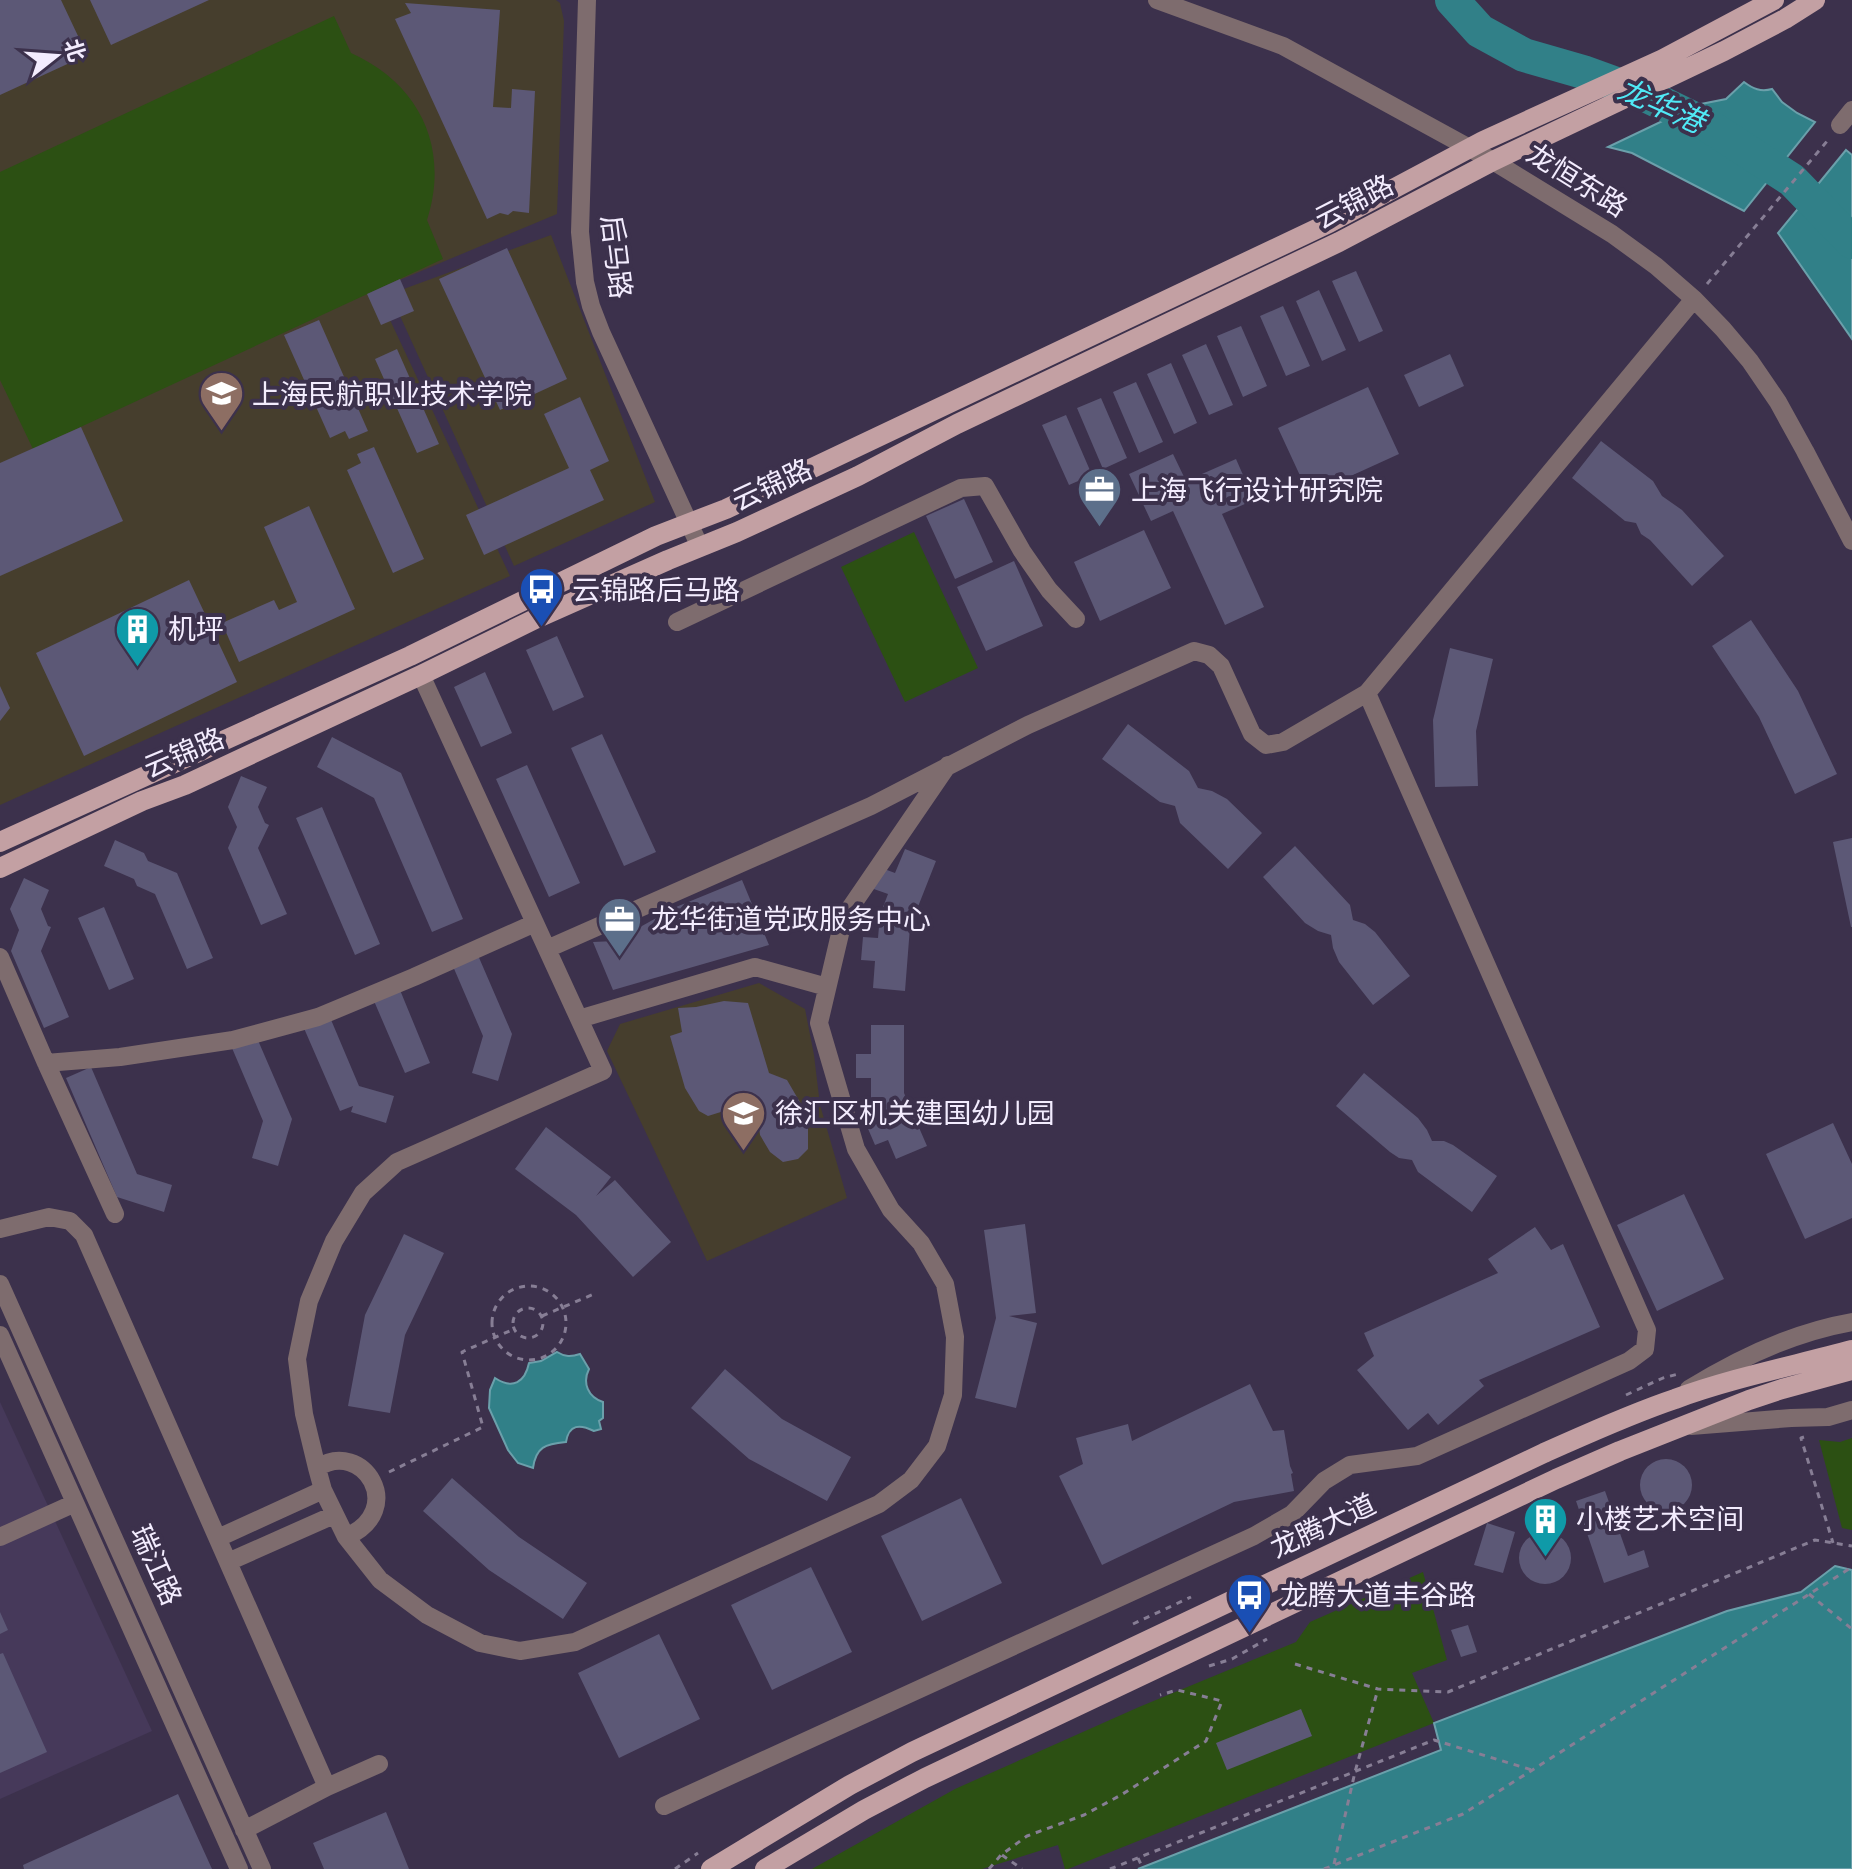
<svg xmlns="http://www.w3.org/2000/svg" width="1852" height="1869" font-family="'Zilla Slab','Noto Sans SC',serif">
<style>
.built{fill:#46395a}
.education{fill:#463e2d}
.green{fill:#2c5013}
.water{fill:#318088;stroke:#6ba0ab;stroke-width:2}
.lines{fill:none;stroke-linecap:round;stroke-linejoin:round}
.river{stroke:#318088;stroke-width:34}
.building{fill:#5c5876}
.path{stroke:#877e95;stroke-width:3;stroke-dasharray:6 6;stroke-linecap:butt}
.minor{stroke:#7e6c6e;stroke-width:18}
.major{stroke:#c3a0a3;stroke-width:20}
.labels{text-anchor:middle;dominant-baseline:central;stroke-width:8;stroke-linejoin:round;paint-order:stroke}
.street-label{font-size:28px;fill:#f3ecfe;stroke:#3c314c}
.poi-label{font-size:28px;fill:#f3ecfe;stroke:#3c314c;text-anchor:start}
.water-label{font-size:30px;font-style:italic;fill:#50e9f6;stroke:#3c314c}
</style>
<rect width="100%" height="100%" fill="#3c314c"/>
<path class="built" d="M0,1402L152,1731L0,1799Z"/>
<path class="education" d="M0,0H556L560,3L564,21L557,214L376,290L510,576L0,805Z
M551,235L655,502L514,566L390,294Z
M759,983L805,1009L814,1055L820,1105L847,1198L707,1261L607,1051L620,1024Z"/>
<path class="green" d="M334,16L351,53C420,84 450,148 427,220L443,259L33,449L0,380V172Z
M914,532L978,668L905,702L841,567Z
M1852,1438V1530L1842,1528L1819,1440L1840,1442Z
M1423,1572L1447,1660L1412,1673L1434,1723L1068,1869H1065L1058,1845L982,1869H812L955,1789L1139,1707L1296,1642L1310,1622Z"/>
<path class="water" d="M1744,82C1753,89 1761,92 1772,89L1782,102L1797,113L1815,122L1744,211L1632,153L1608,147L1696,105L1726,99Z
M1846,150L1852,155V339L1778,233Z
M557,1352C565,1357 571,1357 580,1354L589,1369C582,1383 588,1397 603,1402V1418L599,1421L601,1429L594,1431C580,1424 569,1424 566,1442C545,1444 536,1447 533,1468L518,1463L508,1450L489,1408L490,1390L495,1378C513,1390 525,1382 529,1363L541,1361Z
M1835,1566L1852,1570V1869H1138L1441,1750L1434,1723L1727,1611L1801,1592Z"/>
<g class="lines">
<path class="river" d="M1452,0L1480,31L1524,55L1583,72L1641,93L1707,125L1792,180L1852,242"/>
</g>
<path class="building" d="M0,0H61L87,55L0,95Z
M90,0H209L111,45Z
M405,3L500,10L493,107L511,108L512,89L535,91L529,213L513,211L508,215L500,213L487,219L395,19L411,13Z
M507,248L567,379L500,410L439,279Z
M1356,271L1383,331L1359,342L1332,281Z
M400,279L414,311L381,325L367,294Z
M1319,290L1346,350L1322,361L1296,301Z
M1283,306L1310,366L1286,376L1260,316Z
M319,320L368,431L349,439L345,431L330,438L284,335Z
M1241,326L1267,386L1243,397L1217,336Z
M1206,344L1233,405L1209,415L1182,355Z
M397,349L439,444L417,453L375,359Z
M1450,354L1464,386L1419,407L1404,375Z
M1171,363L1197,423L1174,434L1147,374Z
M1136,382L1163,442L1139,453L1113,392Z
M1368,387L1399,454L1309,495L1278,428Z
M580,397L609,461L590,470L604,500L484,555L466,515L569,468L544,414Z
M1101,398L1127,458L1103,469L1077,408Z
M1066,415L1092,475L1069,485L1042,425Z
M81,427L123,521L0,576V463Z
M1601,441L1653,481L1662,496L1682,510L1724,556L1692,586L1650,540L1641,534L1636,523L1625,521L1572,478Z
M374,447L424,559L393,573L347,470L361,463L357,454Z
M1173,454L1186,481L1236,459L1254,500L1222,514L1264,607L1225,625L1173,511L1151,521L1129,474Z
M964,499L993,562L955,579L926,516Z
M309,506L355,609L239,662L222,623L274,600L279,610L297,602L264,527Z
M1144,530L1171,588L1100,621L1074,562Z
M1014,561L1043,626L986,651L957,587Z
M189,580L237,682L84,756L36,653Z
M1751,620L1798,691L1837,774L1795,794L1759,717L1712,646Z
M557,636L584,697L553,711L526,650Z
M1450,648L1493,659L1476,731L1478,786L1435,787L1433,720Z
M485,672L512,733L481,747L454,687Z
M0,686L10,708L0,721Z
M1128,724L1189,771L1198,788L1212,791L1227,799L1262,833L1228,869L1180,823L1175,806L1160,802L1102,759Z
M602,734L656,852L624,866L571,748Z
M332,737L401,773L463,919L432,932L374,798L317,767Z
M527,765L580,883L549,897L496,779Z
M241,776L267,787L258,807L265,823L269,825L258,848L287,914L261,925L228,848L237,827L228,807Z
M322,807L380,944L355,955L296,818Z
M1852,838V927H1851L1833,842Z
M115,840L144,853L148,861L177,873L213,958L187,969L155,894L137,886L134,879L104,866Z
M1295,846L1350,905L1353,920L1365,924L1375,932L1410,976L1373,1005L1339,962L1333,948L1331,935L1318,931L1305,923L1263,877Z
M905,849L936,861L910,927L905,991L873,988L875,961L861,960L863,937L878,938L880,915L888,894L871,888L879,867L895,873Z
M24,878L49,890L41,909L48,926L51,927L41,951L69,1017L44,1028L11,951L19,930L10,909Z
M742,880L769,945L613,990L593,942L615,941L676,907Z
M104,907L134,979L109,990L78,918Z
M477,953L512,1034L498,1081L472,1073L483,1036L452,964Z
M400,990L430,1063L405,1073L374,1001Z
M724,1001L748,1003L769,1073L787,1080L801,1104L808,1128V1149L798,1159L783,1162L770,1152L760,1135L756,1101L708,1116L699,1111L685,1088L670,1036L682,1032L678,1008L696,1007Z
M329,1015L359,1086L394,1096L386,1123L351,1112L353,1106L340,1111L303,1026Z
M871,1025H904V1093L927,1146L896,1159L888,1140L875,1145L866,1124L879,1119L871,1100V1078H856V1054H871Z
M257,1038L292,1119L278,1166L252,1158L263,1121L232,1048Z
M91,1067L137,1174L172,1185L164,1212L117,1197L66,1078Z
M1364,1073L1418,1118L1427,1130L1432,1141H1444L1453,1145L1497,1176L1472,1212L1418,1172L1412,1160L1399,1158L1390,1152L1336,1106Z
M1833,1123L1852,1164V1218L1805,1239L1766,1154Z
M546,1127L611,1177L596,1196L615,1180L671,1242L633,1277L576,1215L515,1169Z
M1684,1194L1724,1279L1657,1311L1617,1225Z
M1025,1224L1036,1313L1009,1316L1037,1323L1016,1408L975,1398L996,1318L984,1230Z
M1535,1227L1551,1250L1563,1244L1600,1327L1479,1380L1484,1386L1438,1425L1428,1413L1408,1430L1357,1370L1374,1356L1364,1333L1498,1273L1488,1259Z
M404,1234L444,1253L405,1335L390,1413L348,1406L365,1315Z
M725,1369L782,1419L851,1457L827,1501L749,1459L691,1408Z
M1250,1384L1273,1431L1284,1430L1290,1466L1293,1473L1291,1474L1294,1491L1234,1502L1102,1565L1059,1476L1083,1464L1076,1438L1128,1424L1132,1441Z
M1640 1485a26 26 0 1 1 52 0a26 26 0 1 1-52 0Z
M452,1478L519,1537L587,1583L563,1619L489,1570L423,1511Z
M1605,1491L1628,1556L1644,1550L1649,1567L1604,1583L1576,1501Z
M961,1498L1002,1583L922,1621L881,1536Z
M1487,1523L1515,1532L1503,1573L1474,1565Z
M1519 1558a26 26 0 1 1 52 0a26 26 0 1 1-52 0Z
M811,1567L852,1652L772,1690L731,1605Z
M0,1612L8,1630L0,1634Z
M1468,1625L1477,1652L1461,1657L1451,1630Z
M659,1634L700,1719L619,1758L578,1673Z
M3,1653L47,1752L0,1773V1654Z
M1301,1709L1312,1736L1227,1770L1216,1743Z
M178,1794L212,1869H24L23,1865Z
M386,1812L409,1869H324L313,1843Z"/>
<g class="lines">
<path class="path" d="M1707,284L1828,140
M492 1323a37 37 0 1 1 74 0a37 37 0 1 1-74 0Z
M513 1323a15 15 0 1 1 30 0a15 15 0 1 1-30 0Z
M542,1316L594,1294
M1626,1395L1663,1378L1678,1374
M1804,1437L1801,1438L1833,1543
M389,1472L483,1427L462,1352L514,1329
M1809,1594L1852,1629
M1133,1624L1191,1597
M1295,1664L1378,1689L1448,1692L1815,1540L1852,1546
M1209,1666L1232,1659L1267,1639
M1002,1855L1022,1869
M1138,1858L1143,1869
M1334,1864L1355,1772L1378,1689
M675,1869L698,1853
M989,1869L1001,1855L1027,1836L1084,1815L1121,1795L1206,1741L1222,1701L1177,1690L1160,1695
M1110,1869L1434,1740L1532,1770
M1324,1869L1463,1814L1852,1567"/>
<path class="minor" d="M587,0L580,232L585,282L591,306L601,332L700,547
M1157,0L1283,46L1493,161L1612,234L1656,266L1694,299L1723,329L1750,361L1778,402L1805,451L1852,541
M1840,125L1852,110
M677,622L961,488L985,486L1022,551L1049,590L1076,619
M421,675L603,1071L397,1162L363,1193L334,1241L309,1301L297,1359L304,1414L317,1468L323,1490L346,1537L380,1580L427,1615L480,1643L520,1651L575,1642L879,1504L911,1480L937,1446L953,1395L955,1337L945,1284L921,1243L891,1210L856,1149L819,1023L844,917L948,765
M547,949L871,806L1028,725L1194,651L1209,655L1221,666L1252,734L1266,745L1283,742L1367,693L1694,299
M0,957L46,1063L115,1214
M579,1019L755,967L827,987
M46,1063L120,1057L233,1040L318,1017L414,977L535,923
M0,1229L49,1217L70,1221L84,1235L327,1787
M0,1284L262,1869
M0,1335L239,1869
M1689,1389C1739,1358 1794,1332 1852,1322
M1691,1426L1791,1418L1828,1417L1852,1410
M317,1468C363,1438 408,1510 346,1537
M0,1537L75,1503
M218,1538L323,1490
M228,1562L334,1515
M664,1806L1254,1536L1292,1514L1324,1481L1350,1465L1417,1456L1629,1361L1645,1349L1647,1330L1367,693
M244,1830L327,1787L379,1764"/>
<path class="major" d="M0,842L410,656L656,536L726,509L1329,223L1483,141L1663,59L1774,0
M0,868L142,801L185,785L421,675L535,619L668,560L737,532L858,476L957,424L1339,242L1493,161L1724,51L1785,19L1815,0
M711,1869L850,1785L912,1752L1544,1453C1587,1434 1630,1414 1675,1399C1732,1378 1793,1366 1852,1350
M765,1869L864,1810L925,1778L1556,1479L1620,1451L1749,1400L1782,1389L1852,1370"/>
</g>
<defs>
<symbol id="university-pin" viewBox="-11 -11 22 30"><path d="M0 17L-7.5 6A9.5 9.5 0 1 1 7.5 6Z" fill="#8d6e63" stroke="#3c314c"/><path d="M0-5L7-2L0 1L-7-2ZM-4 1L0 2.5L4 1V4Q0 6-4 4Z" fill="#fff"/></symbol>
<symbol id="office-pin" viewBox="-11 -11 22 30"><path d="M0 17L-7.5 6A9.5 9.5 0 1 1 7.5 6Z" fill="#5c6f8a" stroke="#3c314c"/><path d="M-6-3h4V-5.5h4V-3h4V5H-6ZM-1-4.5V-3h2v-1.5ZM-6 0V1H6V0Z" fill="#fff"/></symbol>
<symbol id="bus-pin" viewBox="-11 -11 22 30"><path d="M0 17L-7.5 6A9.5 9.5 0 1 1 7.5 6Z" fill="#1a4fb4" stroke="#3c314c"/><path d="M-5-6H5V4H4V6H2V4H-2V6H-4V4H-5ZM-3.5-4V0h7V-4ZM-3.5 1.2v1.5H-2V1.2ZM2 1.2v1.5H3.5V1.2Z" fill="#fff"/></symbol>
<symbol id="building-pin" viewBox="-11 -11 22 30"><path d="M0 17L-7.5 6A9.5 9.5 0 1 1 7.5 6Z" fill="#0f9aa8" stroke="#3c314c"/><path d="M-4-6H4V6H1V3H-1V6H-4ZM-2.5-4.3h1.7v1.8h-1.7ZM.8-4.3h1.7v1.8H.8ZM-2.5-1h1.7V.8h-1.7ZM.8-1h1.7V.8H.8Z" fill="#fff"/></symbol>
<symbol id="school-pin" viewBox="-11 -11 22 30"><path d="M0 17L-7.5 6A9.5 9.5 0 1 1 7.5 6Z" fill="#8d6e63" stroke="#3c314c"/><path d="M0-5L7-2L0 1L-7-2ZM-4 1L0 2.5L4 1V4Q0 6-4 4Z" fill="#fff"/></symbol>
</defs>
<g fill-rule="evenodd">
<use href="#university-pin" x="196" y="368" width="51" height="69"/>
<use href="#office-pin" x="1074" y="464" width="51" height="69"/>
<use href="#bus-pin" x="516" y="564" width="51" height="69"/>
<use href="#building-pin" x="112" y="604" width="51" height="69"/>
<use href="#office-pin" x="594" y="894" width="51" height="69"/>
<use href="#school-pin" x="718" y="1088" width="51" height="69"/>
<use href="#building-pin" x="1520" y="1494" width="51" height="69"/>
<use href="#bus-pin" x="1224" y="1570" width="51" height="69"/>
</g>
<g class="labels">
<g class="street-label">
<text transform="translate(1577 180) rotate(32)">龙恒东路</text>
<text transform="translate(1354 202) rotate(-27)">云锦路</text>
<text transform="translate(616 257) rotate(83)">后马路</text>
<text transform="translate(772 485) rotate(-25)">云锦路</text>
<text transform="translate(184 753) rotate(-23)">云锦路</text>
<text transform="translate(1323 1526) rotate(-25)">龙腾大道</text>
<text transform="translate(156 1565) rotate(66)">瑞江路</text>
</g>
<g class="poi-label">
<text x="252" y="394">上海民航职业技术学院</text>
<text x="1131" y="490">上海飞行设计研究院</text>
<text x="572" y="590">云锦路后马路</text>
<text x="168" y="629">机坪</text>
<text x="651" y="919">龙华街道党政服务中心</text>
<text x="775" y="1113">徐汇区机关建国幼儿园</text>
<text x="1576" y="1519">小楼艺术空间</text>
<text x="1280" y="1595">龙腾大道丰谷路</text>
</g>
<g class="water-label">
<text transform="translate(1661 106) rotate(24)">龙华港</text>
</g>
</g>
<g transform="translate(56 56) rotate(73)" stroke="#3c314c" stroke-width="6" paint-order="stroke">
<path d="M0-6L14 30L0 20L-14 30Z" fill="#f3ecfe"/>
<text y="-12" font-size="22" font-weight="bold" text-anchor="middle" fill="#f3ecfe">北</text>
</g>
</svg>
